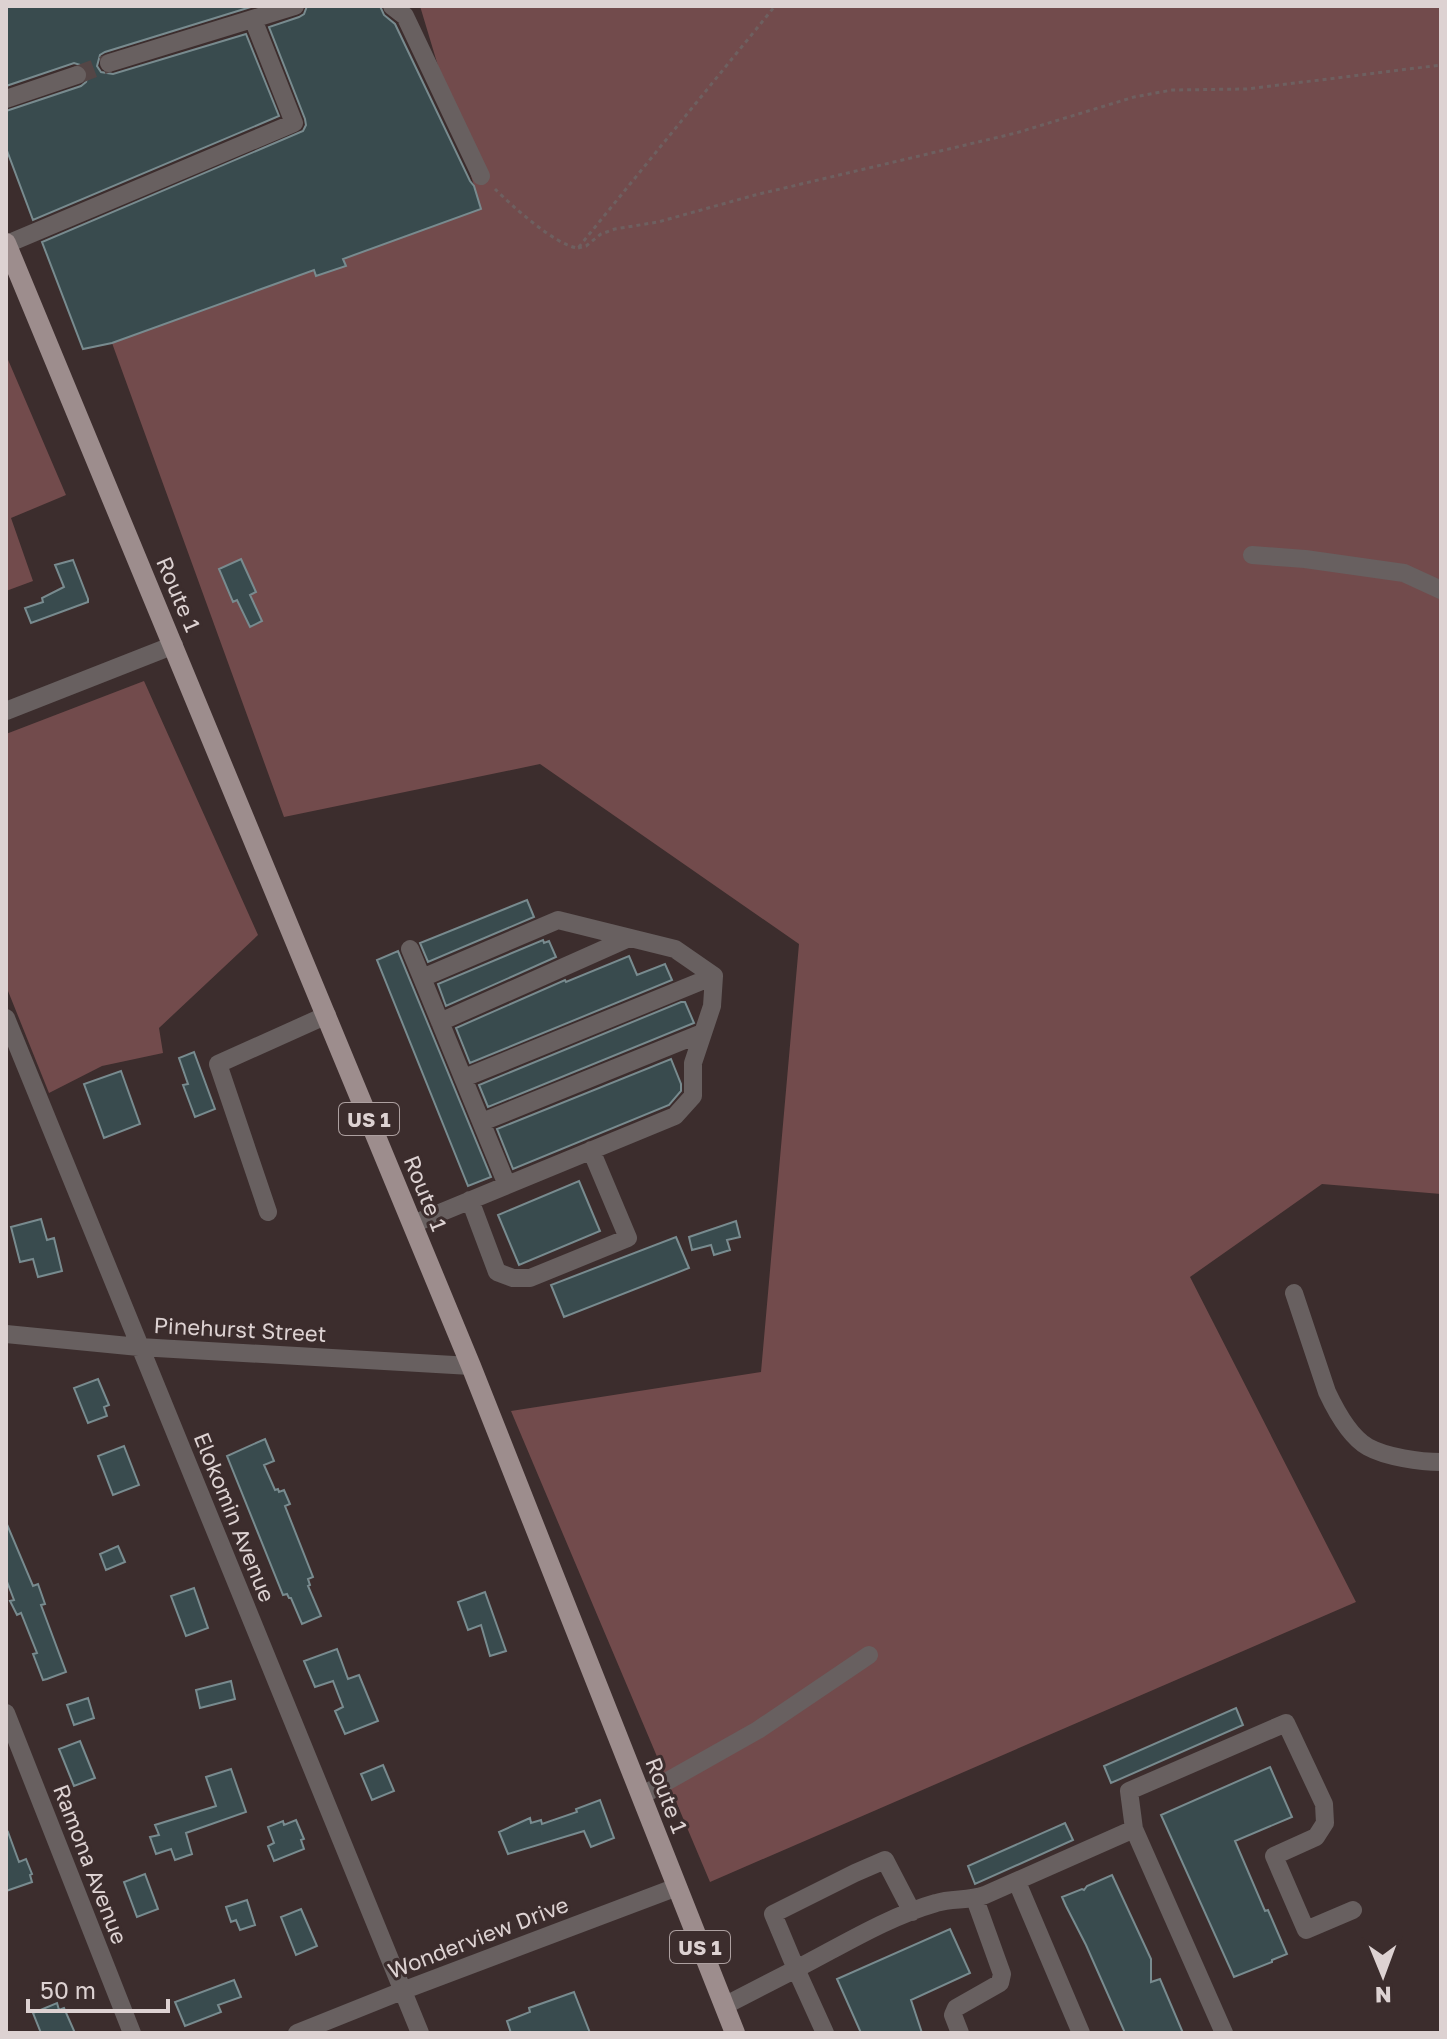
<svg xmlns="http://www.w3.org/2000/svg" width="1447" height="2039" font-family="'Golos Text',sans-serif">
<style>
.green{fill:#724b4c}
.building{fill:#394b4e;stroke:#788b8f;stroke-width:2}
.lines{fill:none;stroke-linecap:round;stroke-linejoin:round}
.minor-tunnel{stroke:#544646;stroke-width:18;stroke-dasharray:18 9;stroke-linecap:butt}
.path{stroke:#6e6060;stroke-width:3;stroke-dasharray:4 4;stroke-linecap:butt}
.minor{stroke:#686060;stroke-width:18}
.major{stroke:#9d8d8d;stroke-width:20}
.labels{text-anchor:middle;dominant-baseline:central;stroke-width:6;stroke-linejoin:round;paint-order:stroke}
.shield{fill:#3c2d2d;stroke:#ada0a0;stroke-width:2}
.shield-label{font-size:20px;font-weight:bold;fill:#ddd2d2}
.street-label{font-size:22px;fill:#ddd2d2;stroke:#3c2d2d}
</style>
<rect width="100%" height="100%" fill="#3c2d2d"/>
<path class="green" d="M420,6H1441V1194L1322,1184L1190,1277L1356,1602L710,1882L511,1411L761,1372L799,944L540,764L284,817L112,343L481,209Z
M6,355L66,495L11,518L33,581L6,591Z
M144,681L258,935L159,1028L163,1053L102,1066L49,1093L6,986V734Z"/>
<path class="building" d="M6,6H254L105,52L100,55L97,66L101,72L113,74L246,34L279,116L33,220L6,148V111L81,86L86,82L89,72L84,66L74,63L6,86Z
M307,6H380L384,15L395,24L470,181L474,186L481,209L343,259L346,266L316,276L314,270L112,343L83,349L42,242L303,131L306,125L305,119L269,27L299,17L304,14Z
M241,559L256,592L250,595L262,621L250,627L237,600L233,602L219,569Z
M73,560L88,599V602L31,623L25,608L43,602L42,598L64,587L55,565Z
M527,900L534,917L428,962L420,943Z
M543,940L544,943L549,941L556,957L446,1006L438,984Z
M398,951L491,1177L468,1186L377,960Z
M629,956L637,975L665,964L672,980L470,1063L456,1028L565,980L566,982Z
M681,1002H685L694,1023L488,1107L479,1085Z
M194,1052L215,1109L195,1117L183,1085L188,1084L179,1058Z
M671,1059L681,1084V1091L669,1105L513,1169L497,1129Z
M121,1071L140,1124L104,1138L84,1084Z
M579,1181L600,1231L519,1265L498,1215Z
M41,1219L47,1240L54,1238L62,1271L38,1277L33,1259L20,1262L11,1227Z
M736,1221L740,1237L727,1240L730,1250L714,1255L711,1245L692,1250L689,1237Z
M676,1237L689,1268L564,1317L551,1285Z
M98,1379L109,1405L104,1407L107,1416L88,1423L74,1388Z
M265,1439L274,1461L264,1465L275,1490L278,1489L279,1492L284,1490L290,1504L285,1506L313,1577L308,1579L310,1585L308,1586L321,1616L302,1624L291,1598H289L287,1594L283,1595L227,1456Z
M124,1446L139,1485L113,1495L98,1456Z
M6,1522L33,1586L38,1584L45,1604L41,1605L66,1672L47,1679L43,1680L33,1654L37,1653L21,1613L17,1615L10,1601L14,1600L6,1579Z
M118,1546L125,1562L106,1570L100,1554Z
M194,1588L208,1628L186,1636L171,1596Z
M485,1592L506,1651L490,1656L481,1625L468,1630L458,1602Z
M337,1649L348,1679L359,1675L378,1721L345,1734L335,1711L343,1707L333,1681L315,1687L304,1661Z
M231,1681L235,1699L200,1708L196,1690Z
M88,1698L94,1718L74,1725L67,1705Z
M1236,1708L1243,1725L1111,1783L1104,1766Z
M80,1741L95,1778L74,1786L59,1749Z
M383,1765L394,1791L372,1800L361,1774Z
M1270,1767L1292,1817L1235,1841L1265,1911L1268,1910L1287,1954L1272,1960V1962L1234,1977L1161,1815Z
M231,1769L246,1812L186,1833L192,1854L175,1860L171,1849L156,1854L150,1837L159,1835L155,1825L216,1806L206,1777Z
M600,1800L614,1838L591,1847L584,1831L508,1854L499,1832L530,1818L531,1823L541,1820L542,1824L577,1812L576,1809Z
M296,1820L304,1839L301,1840L304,1849L274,1861L268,1846L274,1843L268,1827L283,1821L284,1825Z
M1065,1823L1073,1840L975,1884L968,1866Z
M8,1832L19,1862L26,1859L32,1874L30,1875L32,1882L6,1891V1833Z
M145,1874L158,1909L137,1917L124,1882Z
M1112,1875L1151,1959V1982L1160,1979L1183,2033H1125L1086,1945L1066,1906L1062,1897L1082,1889L1084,1890L1087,1886Z
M247,1900L255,1925L240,1930L236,1920L231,1922L226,1907Z
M301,1909L317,1946L296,1955L281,1917Z
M950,1929L970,1973L911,2000L922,2033H861L837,1979Z
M234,1980L241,1997L218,2005L221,2012L185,2026L175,2002Z
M574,1992L590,2033H511L507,2021L530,2012L529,2008Z
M57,2003L59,2010L64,2008L75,2033H41L33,2013Z"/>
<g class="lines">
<path class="minor-tunnel" d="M77,75L109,63"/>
<path class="path" d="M495,189C511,205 556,246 578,248L775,6
M578,248L586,246L601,234L615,229L658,222L755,195L1016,133L1134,97L1172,90L1247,89L1441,65"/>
<path class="minor" d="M392,6L405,16L481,176
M109,63L295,6
M6,99L77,75
M7,244L294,123L253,19
M1252,555L1305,559L1404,573L1441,590
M6,711L174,645
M410,949L422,978
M6,1018L420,2033
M440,1022L629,938
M464,1078L714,976
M482,1122L702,1033
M470,1200L497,1272L513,1278H530L628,1238L591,1150
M268,1212L218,1064L327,1015
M413,1224L675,1116L693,1096V1063L712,1006L714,976L675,949L558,920L422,978L507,1185
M1294,1293L1327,1392C1335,1409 1350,1437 1368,1447C1386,1457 1420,1462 1441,1462
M6,1334L139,1347L471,1366
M6,1713L132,2033
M641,1796L758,1730L869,1655
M1134,1829L1129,1791L1286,1723L1324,1804L1325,1823L1316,1837L1274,1856L1306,1930L1353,1910
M1017,1882L1081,2033
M724,2006L796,1969L773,1914L855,1873L885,1860L912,1912
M297,2033L402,1991L677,1887
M825,2033L796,1969C841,1946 887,1917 936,1903C952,1898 969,1901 985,1895L1134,1829L1224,2033
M960,2033L953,2015L956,2008L1000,1983L1002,1974L975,1899"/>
<path class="major" d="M6,243L471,1366L735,2033"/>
</g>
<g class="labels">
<g class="shield">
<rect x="339" y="1103" width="60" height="32" rx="6"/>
<rect x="670" y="1931" width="60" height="32" rx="6"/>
</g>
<g class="shield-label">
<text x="369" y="1119">US 1</text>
<text x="700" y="1947">US 1</text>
</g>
<g class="street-label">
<text transform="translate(179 594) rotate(67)">Route 1</text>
<text transform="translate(426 1193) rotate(68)">Route 1</text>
<text transform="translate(240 1329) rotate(3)">Pinehurst Street</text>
<text transform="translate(235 1517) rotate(68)">Elokomin Avenue</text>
<text transform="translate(667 1795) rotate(69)">Route 1</text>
<text transform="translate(91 1864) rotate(69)">Ramona Avenue</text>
<text transform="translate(478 1937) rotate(-21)">Wonderview Drive</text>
</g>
</g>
<rect width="1447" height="2039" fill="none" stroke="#ddd2d2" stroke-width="16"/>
<g transform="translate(1383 1975) rotate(179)" stroke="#3c2d2d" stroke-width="6" paint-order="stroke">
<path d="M0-6L14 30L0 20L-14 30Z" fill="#ddd2d2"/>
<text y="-12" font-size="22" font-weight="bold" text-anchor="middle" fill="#ddd2d2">N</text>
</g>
<path d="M28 1999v12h140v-12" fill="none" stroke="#ddd2d2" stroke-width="4"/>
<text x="40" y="1999" font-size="24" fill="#ddd2d2" stroke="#3c2d2d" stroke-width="6" paint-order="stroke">50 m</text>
</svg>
